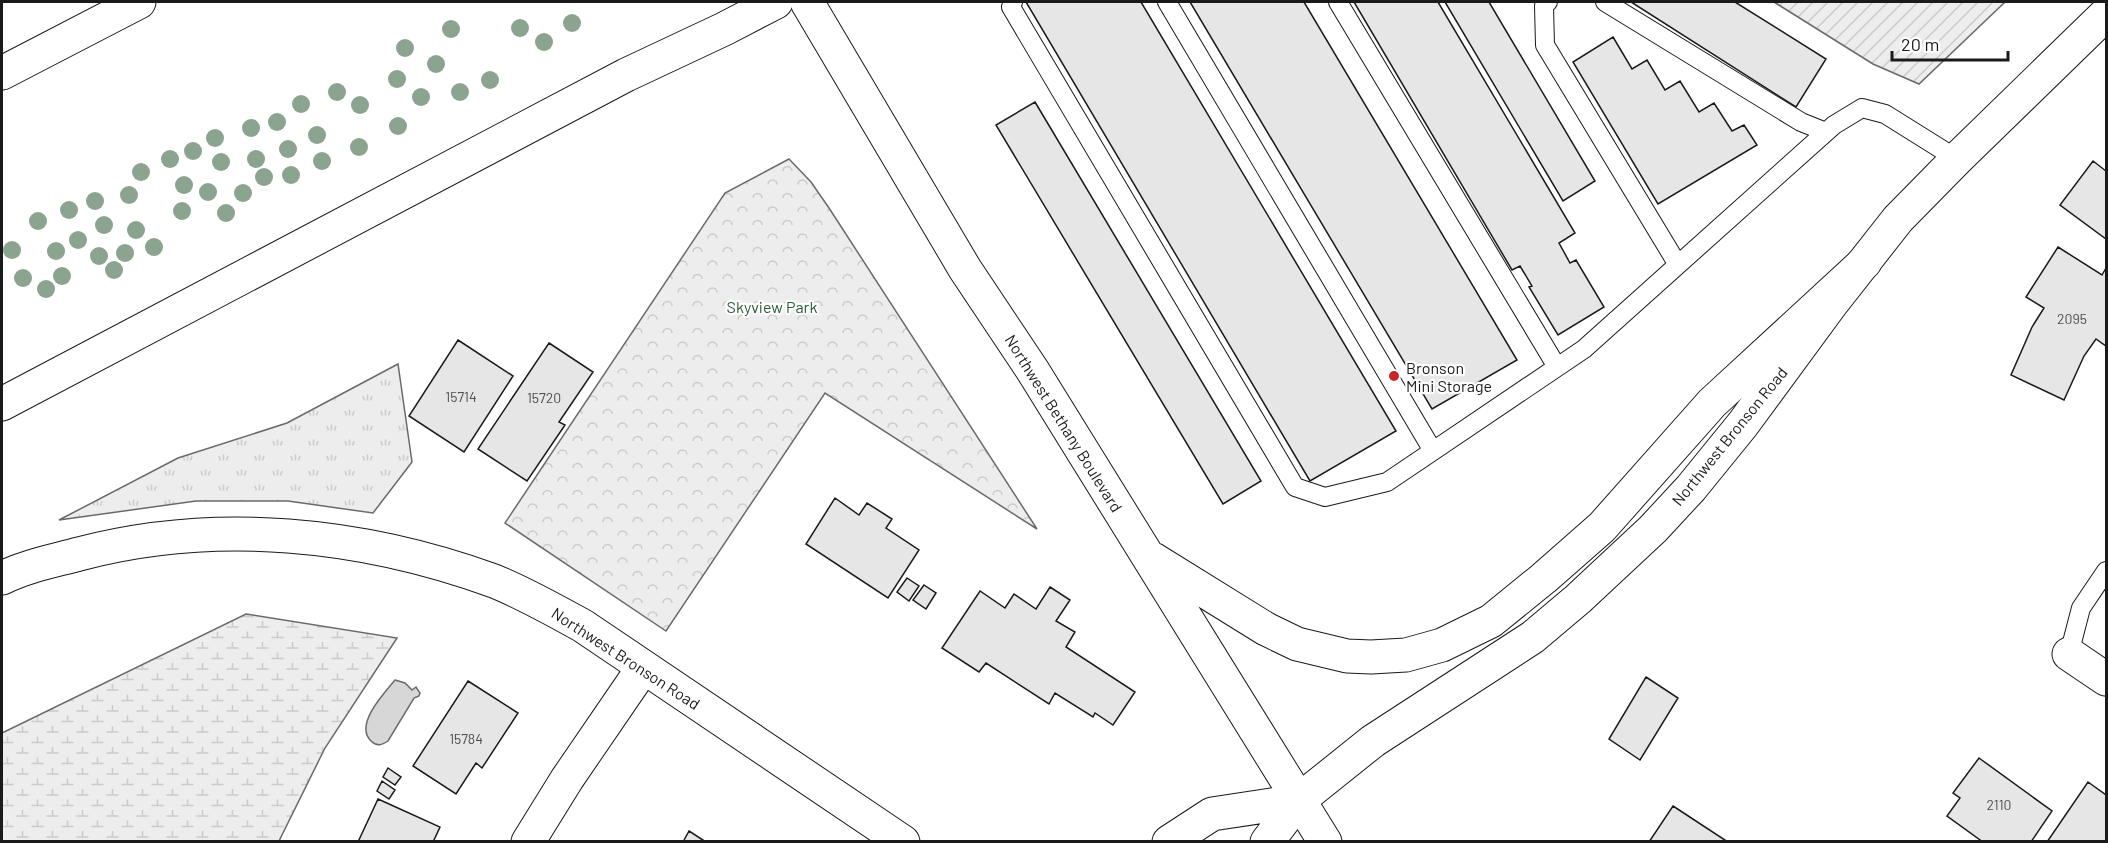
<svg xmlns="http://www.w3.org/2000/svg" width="2108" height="843" font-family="Barlow,sans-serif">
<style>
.grass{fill:url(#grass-tufts);stroke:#6a6a6a;stroke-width:1.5}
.forest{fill:url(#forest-crowns);stroke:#6a6a6a;stroke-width:1.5}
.wetland{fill:url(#wetland-marsh);stroke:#6a6a6a;stroke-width:1.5}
.garden{fill:url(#garden-furrows);stroke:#6a6a6a;stroke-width:1.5}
.water{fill:#d7d7d7;stroke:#6a6a6a;stroke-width:1.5}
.building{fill:#e6e6e6;stroke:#1a1a1a;stroke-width:1.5}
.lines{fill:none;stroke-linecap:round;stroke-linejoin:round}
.service-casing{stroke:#1a1a1a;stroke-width:20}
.minor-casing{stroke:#1a1a1a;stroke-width:35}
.tertiary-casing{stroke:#1a1a1a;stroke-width:35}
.secondary-casing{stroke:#1a1a1a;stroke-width:35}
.motorway-casing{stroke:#1a1a1a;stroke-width:35}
.service{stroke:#fff;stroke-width:18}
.minor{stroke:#fff;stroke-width:33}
.tertiary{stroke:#fff;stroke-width:33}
.secondary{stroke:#fff;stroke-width:33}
.motorway{stroke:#fff;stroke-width:33}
.tree{fill:#8aa48f}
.poi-dot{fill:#c62828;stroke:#fff;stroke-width:2}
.labels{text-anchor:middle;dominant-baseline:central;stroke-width:4.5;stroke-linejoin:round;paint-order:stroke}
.number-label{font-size:14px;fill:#4d4d4d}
.park-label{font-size:16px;fill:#2b5a34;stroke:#fff}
.poi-label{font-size:16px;fill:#1a1a1a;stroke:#fff;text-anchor:start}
.street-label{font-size:16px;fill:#1a1a1a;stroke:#fff}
</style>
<defs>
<pattern id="grass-tufts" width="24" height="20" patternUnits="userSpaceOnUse" patternTransform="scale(1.5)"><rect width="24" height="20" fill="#ededed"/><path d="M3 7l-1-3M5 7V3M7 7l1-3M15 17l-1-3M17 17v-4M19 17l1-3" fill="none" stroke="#cbcbcb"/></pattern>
<pattern id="forest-crowns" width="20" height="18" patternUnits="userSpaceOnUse" patternTransform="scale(1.5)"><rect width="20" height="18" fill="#ededed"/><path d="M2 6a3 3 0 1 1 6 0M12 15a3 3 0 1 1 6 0" fill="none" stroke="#cbcbcb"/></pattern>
<pattern id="wetland-marsh" width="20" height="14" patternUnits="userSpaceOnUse" patternTransform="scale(1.5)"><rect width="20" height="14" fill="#ededed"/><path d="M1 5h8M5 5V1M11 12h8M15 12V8" fill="none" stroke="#cbcbcb"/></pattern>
<pattern id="garden-furrows" width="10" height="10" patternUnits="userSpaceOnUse" patternTransform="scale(1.5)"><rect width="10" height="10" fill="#ededed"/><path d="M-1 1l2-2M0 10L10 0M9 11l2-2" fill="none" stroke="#cbcbcb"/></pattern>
</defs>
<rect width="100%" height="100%" fill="#fff"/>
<path class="grass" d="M398,364L412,462L373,513L288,501H196L59,520L178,458L287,423Z"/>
<path class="forest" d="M789,159L811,182L829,208L1037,529L825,393L666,631L505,523L725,193Z"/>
<path class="wetland" d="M246,614L397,638L325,748L279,841H2V733Z"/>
<path class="garden" d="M1774,2H2005L1919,84L1873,64Z"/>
<path class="water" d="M395,680L405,683L412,690L416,687L420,693L419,696L414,698L388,741C382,745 377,747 371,741C354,725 384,693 395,680Z"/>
<path class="building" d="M1026,2H1141L1396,431L1310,481Z
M1190,2H1304L1517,360L1432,409Z
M1354,2H1438L1575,233L1559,243L1570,263L1576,260L1604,307L1558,335L1529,287L1532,286L1520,266L1512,270Z
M1445,2H1489L1595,181L1563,201Z
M1631,2H1735L1826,59L1796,107Z
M1613,37L1632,69L1647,60L1665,90L1680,81L1699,112L1714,103L1732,131L1744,125L1757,145L1658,204L1573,62Z
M1035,102L1261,481L1223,504L996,125Z
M2093,161L2106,171V239L2060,205Z
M2058,247L2102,275L2106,268V346L2096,339L2084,356L2064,400L2011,375L2032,327L2044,308L2026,297Z
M458,340L513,376L464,452L409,416Z
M549,343L593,372L559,422L565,425L527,481L478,449Z
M835,498L859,515L867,503L892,519L886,528L919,550L888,598L806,544Z
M907,578L919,586L909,601L897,592Z
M924,585L936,593L926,609L913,600Z
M1050,587L1070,600L1056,621L1075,632L1066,647L1135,692L1113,725L1095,713L1093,717L1055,693L1049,704L986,663L979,672L942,648L980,591L1005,608L1014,594L1036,609Z
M1646,677L1678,698L1640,760L1609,739Z
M468,681L518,713L482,768L476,763L456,794L413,766Z
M1979,758L2052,811L2031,842H1983L1947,816L1960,798L1953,793Z
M388,768L401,777L395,785L383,777Z
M382,781L395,790L389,799L377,791Z
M2088,782L2106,795V842H2047Z
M378,799L440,827L433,842H358Z
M1673,806L1728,842H1649Z
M689,831L706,842H683Z"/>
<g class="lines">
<defs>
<path id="service" d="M1013,2L1011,7L1295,487L1325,497L1387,482L1433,451L1584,349L1834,125L1862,108L1885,114L1957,159
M1167,2L1433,451
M1338,2L1557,367
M1548,2L1544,6L1545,45L1678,265
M1605,2L1801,122L1826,132
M2069,654L2081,608L2106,571"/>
<path id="minor" d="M2,578C26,566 53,561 79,554C216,518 362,533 494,581C524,593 554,610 583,626L903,842
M2069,654L2106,679
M528,842L567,779L643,668
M1169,842L1212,814L1298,801
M1267,842L1298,801"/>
<path id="tertiary" d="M1298,801L1373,741L1533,637L1578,599L1653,529L1691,488L1743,424L1832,303L1898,219L1957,159L2106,14"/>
<path id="secondary" d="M807,2L965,269L1033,371L1325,842
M1153,559L1266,629L1297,644L1347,656L1371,657L1406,655L1442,645L1491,621L1544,578L1602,527L1712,403L1865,262"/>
<path id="motorway" d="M2,73L139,2
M2,404L626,75L724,29L776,2"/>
</defs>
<use href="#service" class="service-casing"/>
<use href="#minor" class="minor-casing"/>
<use href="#tertiary" class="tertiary-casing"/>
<use href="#secondary" class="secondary-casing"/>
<use href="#motorway" class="motorway-casing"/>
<use href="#service" class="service"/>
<use href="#minor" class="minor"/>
<use href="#tertiary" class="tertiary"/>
<use href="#secondary" class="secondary"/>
<use href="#motorway" class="motorway"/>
</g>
<g class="tree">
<circle cx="572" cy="23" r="9"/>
<circle cx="520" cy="28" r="9"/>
<circle cx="451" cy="29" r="9"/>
<circle cx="544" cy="42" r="9"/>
<circle cx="405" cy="48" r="9"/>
<circle cx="436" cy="64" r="9"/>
<circle cx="397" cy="79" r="9"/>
<circle cx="490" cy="80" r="9"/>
<circle cx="337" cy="92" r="9"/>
<circle cx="460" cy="92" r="9"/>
<circle cx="421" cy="97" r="9"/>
<circle cx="301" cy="104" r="9"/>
<circle cx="360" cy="105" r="9"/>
<circle cx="277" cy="122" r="9"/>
<circle cx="398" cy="126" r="9"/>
<circle cx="251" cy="128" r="9"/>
<circle cx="317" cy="135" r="9"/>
<circle cx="215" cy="138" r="9"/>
<circle cx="359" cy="147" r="9"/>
<circle cx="288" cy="149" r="9"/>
<circle cx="193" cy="151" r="9"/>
<circle cx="170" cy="159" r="9"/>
<circle cx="256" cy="159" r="9"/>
<circle cx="322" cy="161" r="9"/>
<circle cx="221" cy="162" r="9"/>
<circle cx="141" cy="172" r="9"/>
<circle cx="291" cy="175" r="9"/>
<circle cx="264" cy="177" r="9"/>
<circle cx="184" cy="185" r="9"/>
<circle cx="208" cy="192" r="9"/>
<circle cx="243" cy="193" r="9"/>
<circle cx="129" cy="195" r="9"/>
<circle cx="95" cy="201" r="9"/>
<circle cx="69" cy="210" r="9"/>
<circle cx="182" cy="211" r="9"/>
<circle cx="226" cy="213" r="9"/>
<circle cx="38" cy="221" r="9"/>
<circle cx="104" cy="225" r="9"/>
<circle cx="136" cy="230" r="9"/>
<circle cx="78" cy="240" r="9"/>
<circle cx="154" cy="247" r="9"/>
<circle cx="12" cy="250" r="9"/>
<circle cx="56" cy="251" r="9"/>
<circle cx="125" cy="253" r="9"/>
<circle cx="99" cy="256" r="9"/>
<circle cx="114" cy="270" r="9"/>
<circle cx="62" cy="276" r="9"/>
<circle cx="23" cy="278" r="9"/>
<circle cx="46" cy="289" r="9"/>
</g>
<circle class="poi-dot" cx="1394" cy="376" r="6"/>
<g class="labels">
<g class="number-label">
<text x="2072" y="318">2095</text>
<text x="461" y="396">15714</text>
<text x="544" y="397">15720</text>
<text x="466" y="738">15784</text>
<text x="1999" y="804">2110</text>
</g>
<g class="park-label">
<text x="772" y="306">Skyview Park</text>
</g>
<g class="poi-label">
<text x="1406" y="367">Bronson<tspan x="1406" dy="18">Mini Storage</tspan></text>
</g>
<g class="street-label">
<text transform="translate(1064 423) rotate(58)">Northwest Bethany Boulevard</text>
<text transform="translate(1729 436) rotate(-51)">Northwest Bronson Road</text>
<text transform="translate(626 658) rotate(33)">Northwest Bronson Road</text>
</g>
</g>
<rect width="2108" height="843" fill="none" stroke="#1a1a1a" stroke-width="6"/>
<path d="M1892 51v9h116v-9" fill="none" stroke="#1a1a1a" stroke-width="3"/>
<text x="1901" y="51" font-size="18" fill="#1a1a1a" stroke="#ffffff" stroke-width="4.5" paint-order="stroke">20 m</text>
</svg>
